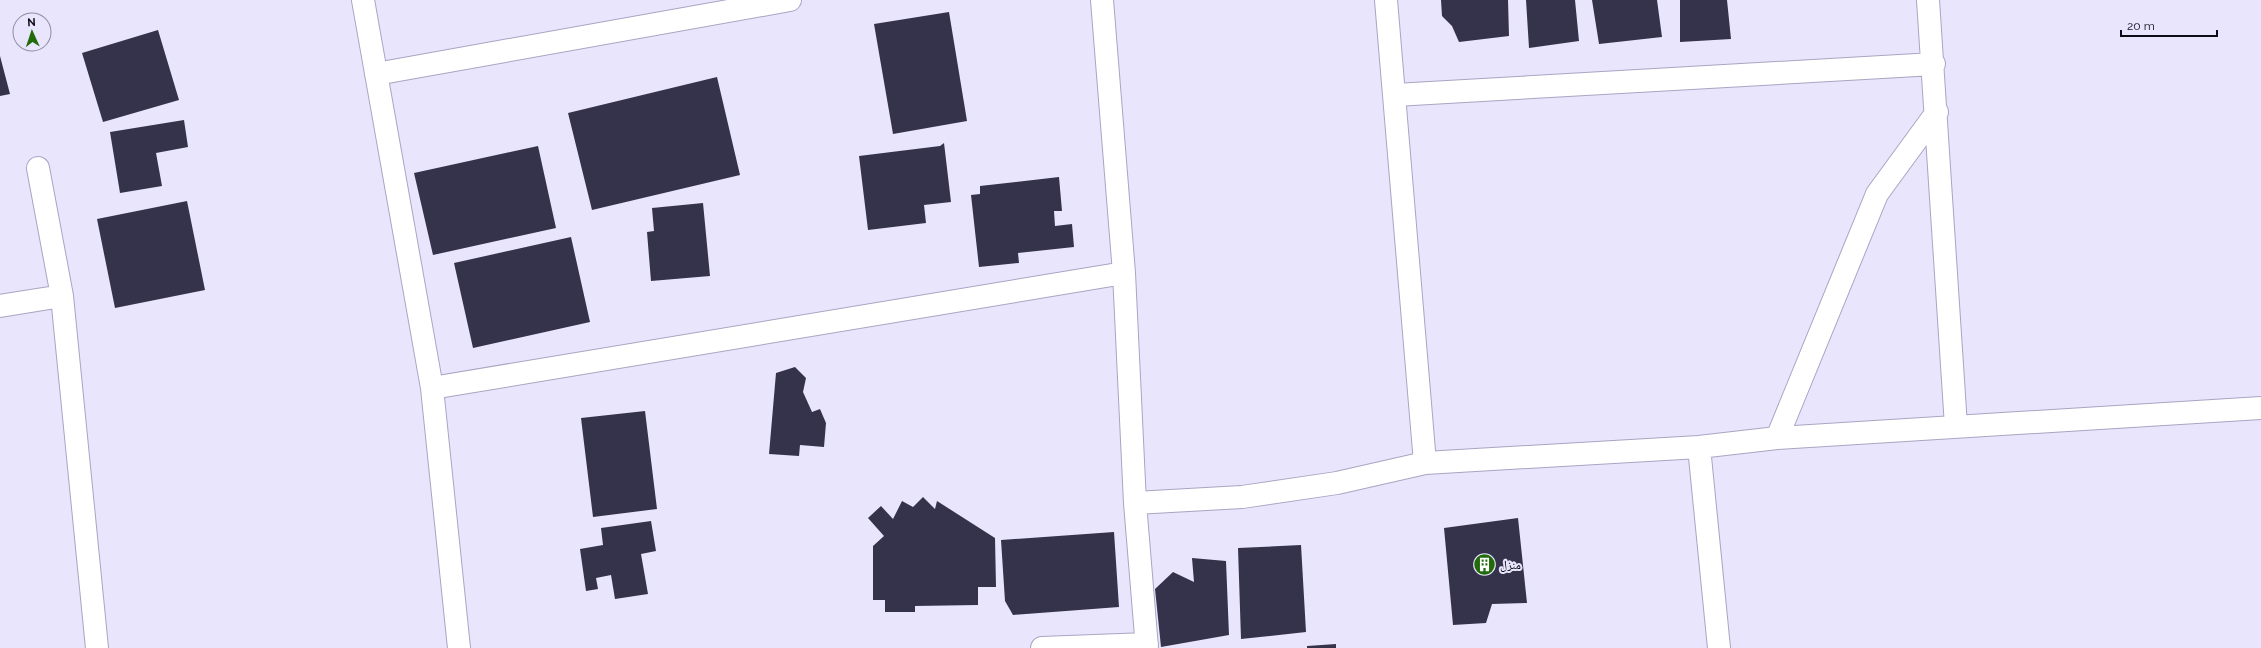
<svg xmlns="http://www.w3.org/2000/svg" width="2261" height="648" font-family="Raleway,'Noto Naskh Arabic',sans-serif">
<style>
.building{fill:#35334b}
.lines{fill:none;stroke-linecap:round;stroke-linejoin:round}
.minor-casing{stroke:#a9a5c2;stroke-width:24}
.minor{stroke:#fff;stroke-width:22}
.labels{text-anchor:middle;dominant-baseline:central;stroke-width:4;stroke-linejoin:round;paint-order:stroke}
.poi-label{font-size:12px;fill:#0d0b15;stroke:#e8e5fd;text-anchor:start}
</style>
<rect width="100%" height="100%" fill="#e8e5fd"/>
<path class="building" d="M1441,0H1508L1509,36L1459,42L1452,26L1442,16Z
M1526,0H1575L1579,41L1529,48Z
M1592,0H1657L1662,37L1599,44Z
M1680,0H1727L1731,39L1680,42Z
M949,12L967,121L893,134L874,24Z
M158,30L179,100L103,122L82,53Z
M0,56L10,94L0,96Z
M717,77L740,175L592,210L568,113Z
M184,120L188,147L156,153L162,186L120,193L110,132Z
M944,143L951,202L924,205L926,223L868,230L859,156L940,146Z
M538,146L556,228L433,255L414,173Z
M1059,177L1062,211H1054L1055,226L1072,224L1074,247L1018,253L1019,263L979,267L971,195L980,194V186Z
M187,201L205,290L115,308L97,219Z
M703,203L710,276L651,281L647,232L654,231L652,208Z
M571,237L590,322L473,348L454,263Z
M795,367L806,378L803,392L812,412L820,409L826,423L824,447L800,445L799,456L769,454L776,373Z
M645,411L657,509L593,517L581,418Z
M923,497L935,509L937,501L995,538L996,587H978V605L915,606V612H885V600H873V546L884,536L868,518L881,506L893,519L902,501L913,507Z
M1518,518L1527,603L1492,604L1486,623L1453,625L1444,528Z
M651,521L656,551L641,554L648,594L615,599L611,575L596,578L598,589L586,591L580,549L603,545L601,528Z
M1114,532L1119,607L1013,615L1005,601L1001,540Z
M1301,545L1306,632L1241,639L1238,548Z
M1192,558L1226,561L1229,635L1161,647L1155,589L1173,572L1194,582Z
M1336,644V648H1307V646Z"/>
<g class="lines">
<defs>
<path id="minor" d="M363,0L432,388L459,648
M1102,0L1124,273L1135,503L1147,648
M1386,0L1425,463
M1928,0L1956,426
M376,74L790,0
M1395,95L1934,64
M38,168L62,296L97,648
M0,306L62,296
M432,388L1124,273
M1777,438L1877,194L1937,112
M1699,447L1719,648
M1135,503L1242,497L1337,483L1425,463L1699,447L1777,438L2261,408
M1042,648L1147,644"/>
</defs>
<use href="#minor" class="minor-casing"/>
<use href="#minor" class="minor"/>
</g>
<defs>
<symbol id="building-disc" viewBox="-11 -11 22 22"><circle r="9.5" fill="#216b0a" stroke="#e8e5fd"/><path d="M-4-6H4V6H1V3H-1V6H-4ZM-2.5-4.3h1.7v1.8h-1.7ZM.8-4.3h1.7v1.8H.8ZM-2.5-1h1.7V.8h-1.7ZM.8-1h1.7V.8H.8Z" fill="#fff"/></symbol>
</defs>
<g fill-rule="evenodd">
<use href="#building-disc" x="1472" y="552" width="25" height="25"/>
</g>
<g class="labels">
<g class="poi-label">
<text x="1500" y="565">منزل</text>
</g>
</g>
<g transform="translate(32 32) rotate(357)"><circle r="19" fill="#e8e5fd" stroke="#908ea0"/>
<path d="M0-3L7 15L0 10L-7 15Z" fill="#216b0a"/>
<text y="-6" font-size="11" font-weight="bold" text-anchor="middle" fill="#0d0b15">N</text>
</g>
<path d="M2121 30v6h96v-6" fill="none" stroke="#0d0b15" stroke-width="2"/>
<text x="2127" y="30" font-size="12" fill="#0d0b15" stroke="#e8e5fd" stroke-width="3" paint-order="stroke">20 m</text>
</svg>
